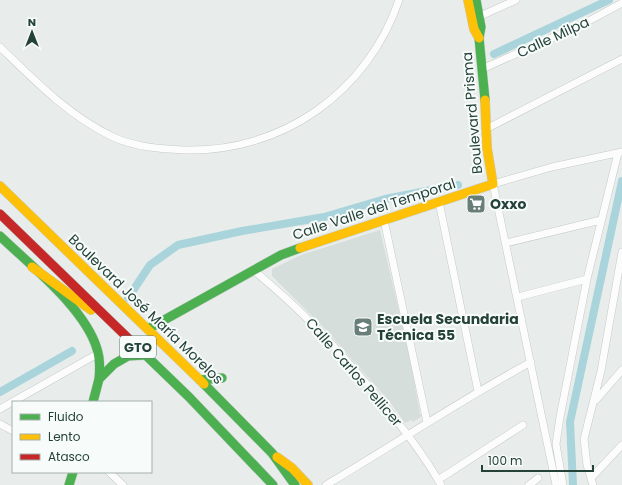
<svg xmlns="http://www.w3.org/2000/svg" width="622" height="485" font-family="Poppins,sans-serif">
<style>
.built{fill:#d6dedb}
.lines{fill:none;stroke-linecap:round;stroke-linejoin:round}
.canal{stroke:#a9d4db;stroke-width:8}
.street-casing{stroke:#c5cac8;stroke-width:8}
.fast-casing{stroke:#c3cbc8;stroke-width:10}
.slow-casing{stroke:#c3cbc8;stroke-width:10}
.jam-casing{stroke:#c3cbc8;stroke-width:10}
.street{stroke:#fcfcfc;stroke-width:7}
.fast{stroke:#4caf50;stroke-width:9}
.slow{stroke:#ffc107;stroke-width:9}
.jam{stroke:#c62828;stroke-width:9}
.labels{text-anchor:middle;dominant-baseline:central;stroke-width:4;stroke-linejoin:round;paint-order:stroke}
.shield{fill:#f7fbf9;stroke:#637a73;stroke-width:1}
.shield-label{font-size:13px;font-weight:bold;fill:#24423a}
.street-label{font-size:14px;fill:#24423a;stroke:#f7fbf9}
.poi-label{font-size:14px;font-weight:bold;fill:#24423a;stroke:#f7fbf9;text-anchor:start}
</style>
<rect width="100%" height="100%" fill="#e8edeb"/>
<path class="built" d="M380,230L411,363L420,414L422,416L413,422L411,420L405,423L390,402L327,331L272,276V269L301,255Z"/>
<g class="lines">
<path class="canal" d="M494,54L609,0
M128,298L150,265L178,245L242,231L324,217L385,199L458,185
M0,392L72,351
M573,485L570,422L622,181"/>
<defs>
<path id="street" d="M476,18L516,0
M0,47C35,81 69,116 113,137C135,147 161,149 184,150C282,153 368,92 399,0
M482,69L585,23L622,3
M486,129L622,59
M439,202L478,391
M384,220L427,422
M506,243L601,220
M253,270C301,309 337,348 377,396C400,425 423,453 441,485
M518,297L587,279
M596,400L622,370
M0,409L99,353
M0,424L13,431
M109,472L123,485
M591,478L622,445
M438,480L523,425
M326,485C395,444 461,400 531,362
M529,485L538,478
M556,485L493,184L552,167L622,152
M563,485L556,444L560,417L587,279L618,153
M593,485L587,465L584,439L601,371L622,252"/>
<path id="fast" d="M476,0L481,27L479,38L485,100
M0,236C30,265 85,308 97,349C100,358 100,369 99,379
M148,329L281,255L300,248
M130,340L189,397L273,485
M200,380L222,378
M204,384L272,453L295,485
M93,402L99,379L114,364L128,356L146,355
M69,485L73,472"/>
<path id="slow" d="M468,0L474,29L479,38
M0,186L204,384
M300,248L493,184L487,148L485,100
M32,267L91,310
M277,457L292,468L308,485"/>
<path id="jam" d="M0,214L130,340"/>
</defs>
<use href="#street" class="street-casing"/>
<use href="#fast" class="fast-casing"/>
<use href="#slow" class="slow-casing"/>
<use href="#jam" class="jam-casing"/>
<use href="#street" class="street"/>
<use href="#fast" class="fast"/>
<use href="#slow" class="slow"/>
<use href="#jam" class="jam"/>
</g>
<defs>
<symbol id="supermarket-square" viewBox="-11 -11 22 22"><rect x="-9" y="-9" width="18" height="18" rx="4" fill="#697e78" stroke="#f7fbf9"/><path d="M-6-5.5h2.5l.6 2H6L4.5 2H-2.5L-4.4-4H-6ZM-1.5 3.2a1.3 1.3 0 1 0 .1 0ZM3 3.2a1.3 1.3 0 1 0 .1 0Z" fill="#fff"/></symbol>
<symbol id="school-square" viewBox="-11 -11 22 22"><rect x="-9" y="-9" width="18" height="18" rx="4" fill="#697e78" stroke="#f7fbf9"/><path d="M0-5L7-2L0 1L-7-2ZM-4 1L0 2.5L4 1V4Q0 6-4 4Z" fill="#fff"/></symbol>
</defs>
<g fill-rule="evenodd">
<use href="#supermarket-square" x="465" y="193" width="22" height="22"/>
<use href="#school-square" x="352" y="316" width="22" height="22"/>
</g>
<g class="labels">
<rect class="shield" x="120" y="336" width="36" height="22" rx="3"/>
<g class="shield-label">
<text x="138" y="347">GTO</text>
</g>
<g class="street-label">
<text transform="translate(553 37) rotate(-25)">Calle Milpa</text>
<text transform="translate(472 113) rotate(-95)">Boulevard Prisma</text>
<text transform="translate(374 209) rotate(-18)">Calle Valle del Temporal</text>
<text transform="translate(146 309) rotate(44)">Boulevard José María Morelos</text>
<text transform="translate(354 372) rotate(49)">Calle Carlos Pellicer</text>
</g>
<g class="poi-label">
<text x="490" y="204">Oxxo</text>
<text x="377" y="319">Escuela Secundaria<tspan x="377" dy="16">Técnica 55</tspan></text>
</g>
</g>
<rect x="12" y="401" width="140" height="72" fill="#f7fbf9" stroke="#a3b1ad"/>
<rect x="20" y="414" width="20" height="6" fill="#4caf50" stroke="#a3b1ad"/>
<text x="48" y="421" font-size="12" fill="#24423a">Fluido</text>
<rect x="20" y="434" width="20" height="6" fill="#ffc107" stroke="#a3b1ad"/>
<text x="48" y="441" font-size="12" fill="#24423a">Lento</text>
<rect x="20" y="454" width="20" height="6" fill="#c62828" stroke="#a3b1ad"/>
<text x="48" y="461" font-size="12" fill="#24423a">Atasco</text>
<g transform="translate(32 32)" stroke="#f7fbf9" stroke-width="3" paint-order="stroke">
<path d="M0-3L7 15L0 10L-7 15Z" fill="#24423a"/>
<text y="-6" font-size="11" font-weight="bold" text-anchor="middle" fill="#24423a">N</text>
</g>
<path d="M482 465v6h111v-6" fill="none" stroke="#24423a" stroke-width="2"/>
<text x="488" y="465" font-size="12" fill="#24423a" stroke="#f7fbf9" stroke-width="3" paint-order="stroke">100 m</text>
</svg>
